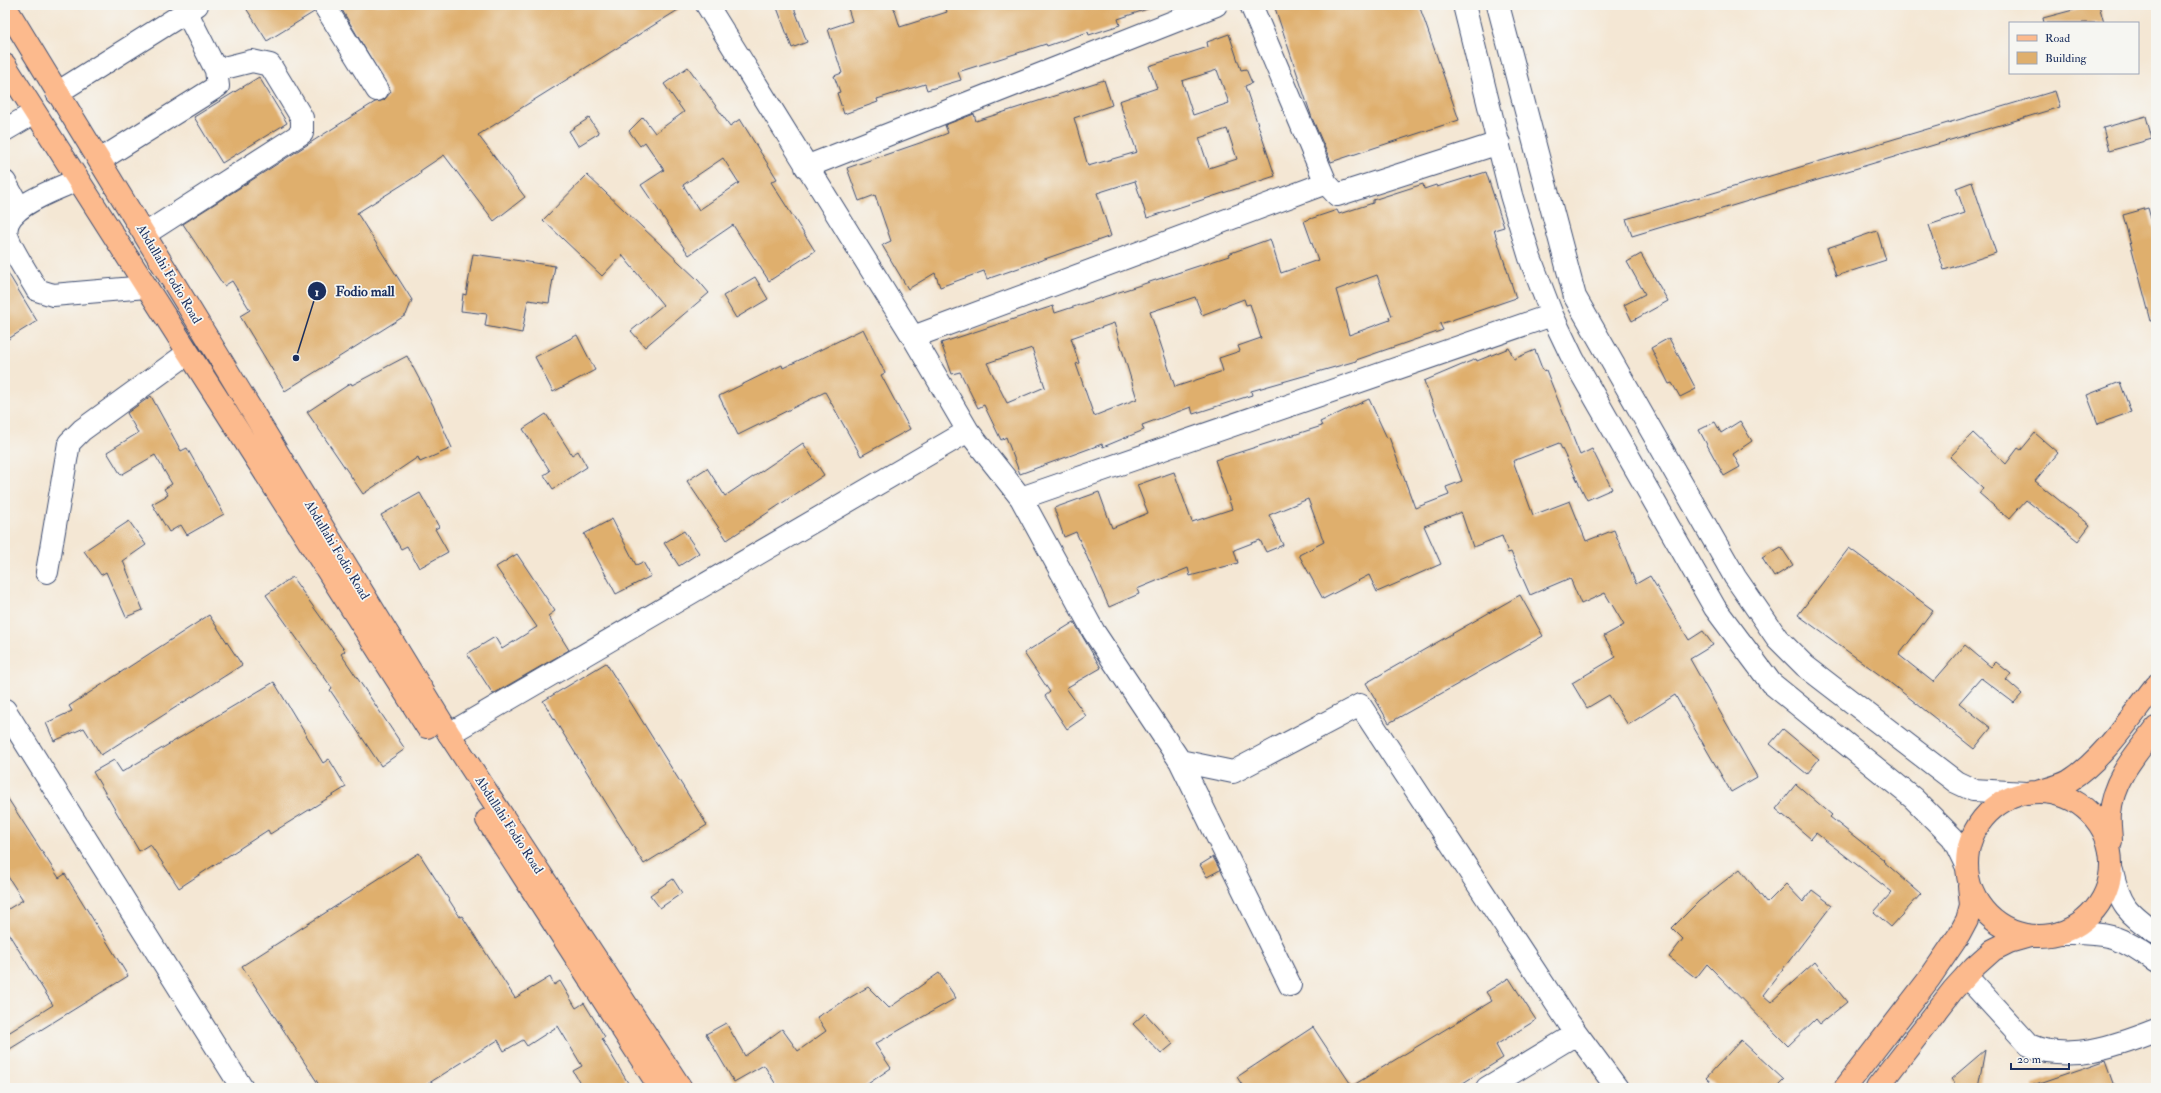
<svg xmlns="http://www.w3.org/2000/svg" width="2161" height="1093" font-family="'IM FELL Double Pica',serif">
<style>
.building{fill:#dfaf6d;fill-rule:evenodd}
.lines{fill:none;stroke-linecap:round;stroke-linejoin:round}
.minor-casing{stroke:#3c4b70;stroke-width:24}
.major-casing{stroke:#3c4b70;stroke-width:24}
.minor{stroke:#fff;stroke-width:22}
.major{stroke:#fcba8d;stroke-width:22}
.labels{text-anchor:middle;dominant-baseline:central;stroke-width:3.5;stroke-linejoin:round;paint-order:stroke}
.street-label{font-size:13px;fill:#1b2f5e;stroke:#f6f6f2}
.leader{fill:none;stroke:#1b2f5e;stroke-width:1.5}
.callout-dot{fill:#1b2f5e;stroke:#f6f6f2;stroke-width:1.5}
.mark-label{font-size:12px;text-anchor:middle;font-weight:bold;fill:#fff}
.callout-label{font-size:14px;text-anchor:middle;font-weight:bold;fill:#1b2f5e;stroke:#f6f6f2;stroke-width:3.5;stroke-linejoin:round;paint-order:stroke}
</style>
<rect width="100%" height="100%" fill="#f6f6f2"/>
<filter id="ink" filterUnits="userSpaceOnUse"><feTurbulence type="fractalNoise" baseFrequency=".025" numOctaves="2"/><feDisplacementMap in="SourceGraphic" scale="8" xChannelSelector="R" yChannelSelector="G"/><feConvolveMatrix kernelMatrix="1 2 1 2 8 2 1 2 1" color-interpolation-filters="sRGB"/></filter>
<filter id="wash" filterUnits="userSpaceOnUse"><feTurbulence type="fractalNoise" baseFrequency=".012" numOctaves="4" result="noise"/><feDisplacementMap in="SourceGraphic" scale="16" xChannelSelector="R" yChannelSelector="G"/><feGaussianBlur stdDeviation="0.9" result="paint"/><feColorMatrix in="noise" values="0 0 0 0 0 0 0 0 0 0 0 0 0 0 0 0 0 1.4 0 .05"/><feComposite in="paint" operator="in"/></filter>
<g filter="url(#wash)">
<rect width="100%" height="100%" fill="#f4e7d4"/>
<g id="blocks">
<path class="building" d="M244,5H312L314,12L267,41Z
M339,5H686L478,135L525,197L494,221L444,155L420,171L421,173L357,213L412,300L406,315L285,391L240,316L250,310L232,281L224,286L183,224L346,120L375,102L384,100L391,92Z
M776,5H793L807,42L792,48Z
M847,5H893L900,27L947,12L945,5H1152L1153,7L1118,19L1120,25L1089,35L1088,32L1047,46L1046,44L958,72L961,80L927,90L925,84L877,99L878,102L844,114L837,93L840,92L834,76L842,73L828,29L852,21Z
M1274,5H1419L1459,120L1331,162L1312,118Z
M2092,5H2099L2104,23H2044L2043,18Z
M1229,34L1241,70L1246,69L1252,83L1245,86L1275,176L1147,218L1135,181L1097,193L1111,236L987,279L984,271L940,287L935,273L908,289L882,245L891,241L875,195L859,201L847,168L943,135L948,133L945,125L974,114L976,121L1104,80L1112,105L1074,118L1088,166L1137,152L1119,101L1157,88L1149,66L1208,47L1207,42ZM1217,70L1229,103L1193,115L1182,81ZM1227,129L1237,159L1209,168L1199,138Z
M688,67L730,126L740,119L777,179L771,182L815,251L769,281L733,225L689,255L641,185L664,170L645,142L640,146L629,131L643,117L655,133L684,112L664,84ZM723,158L739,183L699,210L683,185Z
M259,77L287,123L222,163L194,117Z
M2055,91L2060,107L1632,236L1626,219Z
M2146,116L2152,139L2109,151L2103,128Z
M589,118L599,133L578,146L569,131Z
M1486,172L1504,227L1494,230L1516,298L1440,324L1443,330L1356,360V361L1251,391L1252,395L1193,414L1191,407L1142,425L1144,430L1103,447L1102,444L1020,474L1006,437L1001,440L984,405L978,408L960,372L952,374L941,343L1053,306L1055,313L1229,256L1228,254L1270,239L1281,273L1318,260L1304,221L1337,210L1339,214L1373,203V200L1423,184L1424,189L1436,185L1437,187ZM1377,275L1392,316L1389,317L1390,320L1349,335L1336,290ZM1195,297L1202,315L1244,299L1246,305L1250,304L1261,338L1238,346L1240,351L1219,358L1223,371L1175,387L1150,312ZM1114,323L1137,399L1094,416L1076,364L1079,363L1071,338ZM1032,348L1045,387L1007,403L987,363Z
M587,175L698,280L709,293L645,347L631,331L663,305L622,255L602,276L543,220Z
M1972,182L1996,253L1944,270L1929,225L1965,213L1956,188Z
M2148,208L2156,236V320L2151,321L2123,215Z
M1877,231L1886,260L1836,276L1827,248Z
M473,254L555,266L549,303L528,300L522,333L485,326L487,314L461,311L463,294L466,295Z
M1641,254L1668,301L1632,321L1624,305L1645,294L1627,262Z
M5,268L37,321L5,341Z
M755,277L768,299L736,318L723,296Z
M863,329L885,373L881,375L910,429L861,456L825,392L738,435L719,396L782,365L783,368Z
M577,335L595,370L553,392L535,357Z
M1669,338L1696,389L1680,397L1672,383L1669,384L1651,348Z
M1509,348L1514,359L1535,350L1543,371L1546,370L1580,455L1592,449L1612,489L1587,500L1559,443L1513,461L1533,515L1570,501L1586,541L1614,530L1636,584L1650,576L1689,640L1703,631L1713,645L1690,659L1757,777L1731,792L1675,695L1628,725L1609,695L1587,708L1572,683L1616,657L1604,636L1624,625L1605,593L1581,604L1570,578L1530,595L1511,552L1508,553L1502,536L1473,547L1461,512L1424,526L1441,564L1377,592L1369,575L1323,599L1299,555L1324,542L1308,499L1269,515L1283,545L1266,552L1260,540L1234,550L1238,563L1190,576L1188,568L1137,589L1139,594L1109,607L1076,532L1064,537L1054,508L1099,492L1112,528L1148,513L1137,485L1174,472L1192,522L1232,509L1215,460L1322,426L1320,422L1369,399L1387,438L1389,437L1415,508L1449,495L1446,487L1462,481L1424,381L1476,359L1477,361Z
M407,356L433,405L452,448L420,462L418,457L363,494L307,412L351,383L352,385Z
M2120,382L2131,412L2098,424L2087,395Z
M151,396L181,451L187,448L224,514L187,535L181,525L169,532L152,504L168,495L164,489L172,484L155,455L121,475L107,452L138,433L127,413Z
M546,414L572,455L578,451L587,467L553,489L544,475L550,471L523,429Z
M1740,421L1752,441L1733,454L1740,467L1724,476L1699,430L1715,422L1721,433Z
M1973,433L2006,464L2018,448L2021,450L2035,433L2058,453L2035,481L2090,525L2078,541L2026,500L2009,519L1979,493L1983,488L1950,457Z
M803,443L824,475L727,540L687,481L707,468L725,496Z
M420,493L439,527L435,529L448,552L419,568L407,546L401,549L381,515Z
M612,519L636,565L643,562L651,576L616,594L584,534Z
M129,521L146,545L123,561L143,610L126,617L106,572L101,575L84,551Z
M684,531L699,553L679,566L664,543Z
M1781,547L1793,565L1774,577L1762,558Z
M1849,548L1933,610L1899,655L1933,682L1965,645L1991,667L1996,662L2011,674L2006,680L2022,694L2014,703L1981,678L1959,703L1991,728L1974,749L1888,681L1798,615Z
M517,554L555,611L548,616L569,650L493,694L467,654L495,637L502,649L537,627L496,567Z
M292,577L345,651L341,654L405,749L381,766L330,690L332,688L266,595Z
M1520,595L1543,636L1389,723L1366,683Z
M209,615L242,665L101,755L84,728L54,741L46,723L72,711L69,706Z
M1074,622L1101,668L1066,688L1086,716L1067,729L1045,696L1050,692L1024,653Z
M606,663L707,825L644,864L543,701Z
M274,682L323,763L329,759L346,787L270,834L268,830L179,888L150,844L139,851L93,772L114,760L122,772Z
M1783,729L1819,759L1807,774L1770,744Z
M1796,784L1832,815L1830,817L1884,860L1883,861L1921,894L1891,927L1874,912L1892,892L1816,833L1811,839L1776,809Z
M5,794L59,878L65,874L128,976L5,1052V1035L53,1005L5,928V911L23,900L5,872Z
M419,853L460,917L462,916L515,998L550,977L554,985L560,981L576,1008L584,1003L605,1037L602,1039L631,1088H583L573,1071L582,1066L558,1026L527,1046L523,1040L504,1051L498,1040L421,1088H321L242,966Z
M1213,857L1220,870L1207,877L1200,865Z
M1740,869L1767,903L1786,884L1803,902L1812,890L1832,905L1763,995L1771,1002L1815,962L1847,1002L1820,1024L1816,1019L1788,1046L1707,964L1696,978L1669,957L1683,939L1672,928L1699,901Z
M673,879L682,893L660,908L650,895Z
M939,973L956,998L875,1044L891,1068L862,1088H778L764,1065L734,1082L706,1034L726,1023L745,1056L782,1029L798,1051L826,1031L817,1017L868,987L889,1008Z
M1509,978L1536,1020L1496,1045L1503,1058L1455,1088H1244L1237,1077L1313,1027L1352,1086L1492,1001L1486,992Z
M1145,1013L1173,1044L1161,1054L1133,1024Z
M1741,1040L1784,1080L1776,1088H1717L1706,1078Z
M1985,1050L1978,1088H1958L1951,1079Z
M2106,1060L2116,1088H2033V1085Z"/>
</g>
</g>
<g filter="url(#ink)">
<use href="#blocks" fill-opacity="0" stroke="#3c4b70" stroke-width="1"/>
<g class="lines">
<defs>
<path id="minor" d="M324,5L377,90
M707,5L913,337L968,431L1021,498L1094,632L1180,761L1233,772L1360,705L1569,1023L1617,1088
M1251,5L1326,183L1337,195L1499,143
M1464,5L1511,195L1530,258L1552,315L1573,359L1715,608L1771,683L1913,798L1953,838L1966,865
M1498,5L1575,297L1735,577L1777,638L1805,666L1956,782L1973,790L2026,793
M57,93L197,5
M5,130L34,113
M100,160L218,86L216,70L186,11
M806,167L1216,5
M77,180C58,189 0,207 7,235C10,248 30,277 37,290L53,295L146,287
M5,182L19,207
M145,234L302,133V118L270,65L252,61L216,70
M913,337L1326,183
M1021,498L1552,315
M47,572L69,443L82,430L188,353
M5,710L242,1088
M449,734L968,431
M1180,761L1290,985
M2112,871C2120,906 2127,912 2156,933
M2061,933C2104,932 2122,935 2156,962
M1966,976L2029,1045C2069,1063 2118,1045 2156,1030
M1487,1088L1576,1034"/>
<path id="major" d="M5,6L449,734L681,1088
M5,65L427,727
M2040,791C2050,788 2060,786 2069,781C2103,760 2132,715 2156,685
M1967 864a72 72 0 1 1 144 0a72 72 0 1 1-144 0Z
M487,820L660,1088
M2111,842C2111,833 2109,824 2110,814C2112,780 2136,754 2156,728
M1845,1088L1929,979L1959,935L1967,920L1971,905L1969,886
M1877,1088L1953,990L1974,967L1993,950L2009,942L2030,936"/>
</defs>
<use href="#minor" class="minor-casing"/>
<use href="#major" class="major-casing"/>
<use href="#minor" class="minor"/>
<use href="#major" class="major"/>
</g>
</g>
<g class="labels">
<g class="street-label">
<text transform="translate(169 274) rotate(59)">Abdullahi Fodio Road</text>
<text transform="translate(337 550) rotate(59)">Abdullahi Fodio Road</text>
<text transform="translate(509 825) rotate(57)">Abdullahi Fodio Road</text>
</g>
</g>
<path class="leader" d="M296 358L317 291"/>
<g class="callout-dot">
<circle cx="296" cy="358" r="4"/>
<circle cx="317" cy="291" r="10"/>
</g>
<g class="mark-label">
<text x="317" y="296">1</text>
</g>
<g class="callout-label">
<text x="365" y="296">Fodio mall</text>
</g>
<rect width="2161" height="1093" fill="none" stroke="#f6f6f2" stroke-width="20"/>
<rect x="2009" y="22" width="130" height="52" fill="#f6f6f2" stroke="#9ea6b7"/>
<rect x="2017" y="35" width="20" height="6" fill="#fcba8d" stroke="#9ea6b7"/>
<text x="2045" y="42" font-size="12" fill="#1b2f5e">Road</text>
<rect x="2017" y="52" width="20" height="12" fill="#dfaf6d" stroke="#9ea6b7"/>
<text x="2045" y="62" font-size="12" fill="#1b2f5e">Building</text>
<path d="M2011 1063v6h58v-6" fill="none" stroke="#1b2f5e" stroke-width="2"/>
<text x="2017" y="1063" font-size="12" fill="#1b2f5e" stroke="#f6f6f2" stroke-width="3" paint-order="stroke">20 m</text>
</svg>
